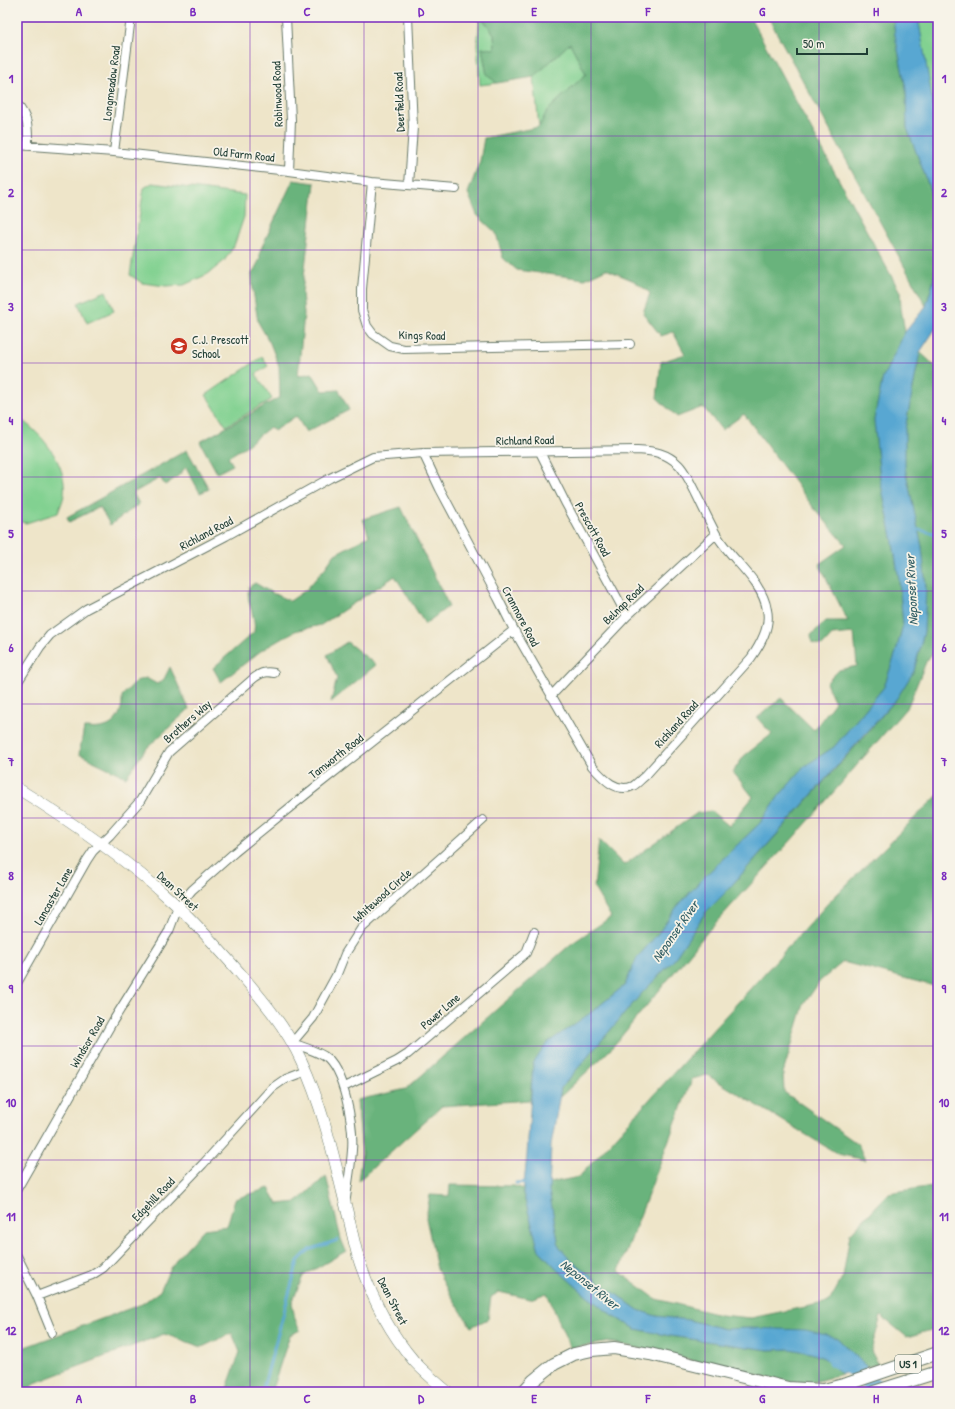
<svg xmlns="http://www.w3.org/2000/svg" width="955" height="1409" font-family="'Patrick Hand',sans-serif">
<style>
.green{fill:#82d191;stroke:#508762}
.forest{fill:#69b37b;stroke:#447858}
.water{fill:#58a7d2;stroke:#3c7283}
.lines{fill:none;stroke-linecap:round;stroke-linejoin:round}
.stream{stroke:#58a7d2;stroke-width:3}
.river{stroke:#58a7d2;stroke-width:17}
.street-casing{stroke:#677868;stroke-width:10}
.secondary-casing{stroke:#677868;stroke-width:12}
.primary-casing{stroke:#677868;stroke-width:14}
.street{stroke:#fff;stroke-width:8}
.secondary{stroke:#fff;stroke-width:11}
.primary{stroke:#fff;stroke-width:12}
.grid{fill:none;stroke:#7b2cbf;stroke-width:1;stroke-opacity:0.55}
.labels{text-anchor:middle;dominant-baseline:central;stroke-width:3.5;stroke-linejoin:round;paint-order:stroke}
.shield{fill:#f7f3e8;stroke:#60746a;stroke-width:1}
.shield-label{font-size:11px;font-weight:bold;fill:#1f3d34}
.street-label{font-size:12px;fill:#1f3d34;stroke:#f7f3e8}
.poi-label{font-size:12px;fill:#1f3d34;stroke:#f7f3e8;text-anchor:start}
.water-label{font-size:13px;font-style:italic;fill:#305d63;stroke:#f7f3e8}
.neatline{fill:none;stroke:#7b2cbf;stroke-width:1.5}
.grid-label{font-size:13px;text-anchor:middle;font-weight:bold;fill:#7b2cbf}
</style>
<rect width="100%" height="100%" fill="#f7f3e8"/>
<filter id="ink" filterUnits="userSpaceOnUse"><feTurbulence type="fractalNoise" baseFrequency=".025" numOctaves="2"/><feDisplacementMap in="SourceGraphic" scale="8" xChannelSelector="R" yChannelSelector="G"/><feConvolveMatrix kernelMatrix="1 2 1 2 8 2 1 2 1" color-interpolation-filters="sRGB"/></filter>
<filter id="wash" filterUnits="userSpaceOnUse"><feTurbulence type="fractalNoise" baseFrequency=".012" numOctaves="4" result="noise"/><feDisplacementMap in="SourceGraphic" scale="16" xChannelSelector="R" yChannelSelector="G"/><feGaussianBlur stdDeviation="0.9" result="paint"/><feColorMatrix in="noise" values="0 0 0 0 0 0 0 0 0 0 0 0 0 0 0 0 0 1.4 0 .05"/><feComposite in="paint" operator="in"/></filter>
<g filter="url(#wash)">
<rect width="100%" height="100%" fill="#eee5c9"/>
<path class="green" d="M480,17H481L494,34L495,49L482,48L487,75L497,83L480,85L477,44Z
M918,17H938V132L934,116Z
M570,43L586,74L547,111L539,127L534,77Z
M152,183L245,195L244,217L234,246L224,261L208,274L184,285L166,286L142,283L130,275L144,188Z
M106,291L114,311L87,323L78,303Z
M262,357L268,366L256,374L272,399L226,426L206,395Z
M17,417C41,432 68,464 64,495C63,501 60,507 58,513L26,523L17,521Z"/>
<path class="forest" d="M482,17H750L900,292L901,308L905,332L883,377L874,420L880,479L892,537L899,580L903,624L896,652L884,687L834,747L805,766L779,796L760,823L702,879L676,908L660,931L637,958L625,985L589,1014L533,1064L530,1100L442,1106L358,1181L362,1153L357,1100L406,1089L571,944L611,917L594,888L599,840L624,865L697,813L711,811L729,826L753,797L733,772L744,756L772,734L757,718L781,698L814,730L835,702L826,683L839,670L857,666L854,633L832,635L822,646L812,643L811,635L826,621H848L819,564L846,545L813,507L744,414L722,430L703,407L677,417L657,398L661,362L685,354L673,332L661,336L643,313L650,293L634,281L606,269L585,279L517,270L503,258L496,233L477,215L468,193L480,161L484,138L539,127L547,111L586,74L570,43L534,77L497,83L487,75L482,48L495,49L494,34Z
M768,17H893L895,35L906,89L907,128L926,178L938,217V255L933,283L926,306Z
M293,180L315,183L302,293L304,314L298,376L312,373L323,391L339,390L349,410L306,432L296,416L274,431L270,427L246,446L228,457L233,465L217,473L200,442L280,397L279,366L270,343L258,322L253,290L252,274L260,259V251Z
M920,352L938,369L935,377L938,379V615L934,651L926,662L908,706L806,824L709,930L610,1050L560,1097L561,1088L642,993L673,961L705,913L724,894L871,729L897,698L914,671L924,632L926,588L922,547L905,468V429Z
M187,450L209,489L200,493L186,467L177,477L165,485L160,478L133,493L139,504L110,525L100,507L69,522L67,517Z
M401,507L449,606L425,624L395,576L321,625L295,631L262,650L221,682L213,668L254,632C257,616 245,602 249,587L255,583L272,593L290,601L306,590L325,568L335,554L369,536L363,519Z
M347,642L376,665L331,702L337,678L327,655Z
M170,667L189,709L146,749L126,777L79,754L84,728C89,728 95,729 100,728C117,726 123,711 122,696L136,681L146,678L157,684L163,681Z
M938,795V987L843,962L820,981L804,1004L783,1073L784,1092L858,1144L865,1160L838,1154L707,1075L692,1079L619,1271L656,1299L720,1315L751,1318L829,1302L843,1277L850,1234L889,1193L938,1185V1328L907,1337L881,1316L871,1351L878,1364L867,1367L837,1338L773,1330L749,1328L725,1329L688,1320L656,1316L638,1310L595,1279L573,1262L559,1246L549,1191V1183L579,1177L831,900Z
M326,1176L341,1239L346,1251L303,1276L292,1303L295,1319L300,1330L290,1335L271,1392H229L227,1388L240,1352L232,1333L202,1347L164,1334L35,1383L26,1392H17V1350L142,1304L160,1291L168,1273L178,1257L204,1229L227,1226L235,1199L269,1188L278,1204L297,1202Z
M450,1185L514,1186L524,1189L523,1193L539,1250L561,1273L588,1297L613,1316L636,1329L670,1336L769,1350L790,1349L811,1353L824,1358L842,1374L810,1383L777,1380L611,1342L570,1348L547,1293L530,1299L499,1292L491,1297L488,1319L471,1327L444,1284L437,1269L426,1218L430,1195L449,1196Z"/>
<path class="water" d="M893,17H918L938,132V325L920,352L905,429V468L922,547L926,588L924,632L914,671L897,698L724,894L705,913L673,961L642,993L561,1088L551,1145L549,1191L559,1246L573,1262L595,1279L638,1310L656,1316L688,1320L725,1329L749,1328L806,1330L837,1338L867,1367L842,1374L824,1358L811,1353L790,1349L769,1350L670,1336L636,1329L613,1316L588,1297L561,1273L539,1250L523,1193L527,1155L533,1064L547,1043L589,1014L625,985L637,958L660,931L676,908L702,879L760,823L779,796L805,766L834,747L884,687L896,652L903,624L899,580L892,537L880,479L874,420L883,377L905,332L926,306L933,283L938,255V217L926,178L907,128L906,89L895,35Z"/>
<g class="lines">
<path class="stream" d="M914,529L938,534
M516,1183L528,1182
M262,1392L298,1261L309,1250L338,1240"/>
<path class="river" d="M835,1359L855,1369L880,1392"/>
</g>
</g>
<g filter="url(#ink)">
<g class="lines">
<defs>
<path id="street" d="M286,17L291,120L289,171
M408,17L413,127L409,185
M17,104C29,120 28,126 28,146
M17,145L114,152L289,171L372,182L456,189
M114,152L131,17
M372,182L362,289V310L367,326L373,334L390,346L404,349L630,344
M540,452L565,502L627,616
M17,683L40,647L50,635L86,609L226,536L330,478L373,457L423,453L637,450C654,451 667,453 679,465C683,469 686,475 689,480C698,497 706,515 715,532C729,559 762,579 767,610C771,627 760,645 751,658L645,776C641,779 637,784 633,786C616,794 602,777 592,766L514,630L498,598L440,489L423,453
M551,696L627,616L716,534
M17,983L87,860L93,851L110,835L140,801L169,752L254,678C261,673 265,671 274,673
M344,1087L397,1061L408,1054L526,953L534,932
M17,1189L113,1021L169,931L178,907L192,890L235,852L309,792L514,630
M346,1198C348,1182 351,1166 352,1150C354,1126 344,1069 324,1056C314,1050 303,1047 292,1043L313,1018L337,974L345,954L361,929L483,820
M17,1256L37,1296L92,1275L103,1268L203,1164L272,1088L285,1079L306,1071
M37,1296L52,1333"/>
<path id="secondary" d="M17,788C72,822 125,858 173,902C196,923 218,948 239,972C262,999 286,1027 301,1060C324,1109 335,1162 348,1215C352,1231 355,1248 360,1263C372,1298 390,1333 414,1361C424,1372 436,1382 448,1392"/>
<path id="primary" d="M523,1392L533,1381L554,1364L574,1354L592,1350L614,1348L650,1354L788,1388L822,1390
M816,1392L847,1384L938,1353
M874,1392L938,1372"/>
</defs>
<use href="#street" class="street-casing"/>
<use href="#secondary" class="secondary-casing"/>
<use href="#primary" class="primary-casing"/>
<use href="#street" class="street"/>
<use href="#secondary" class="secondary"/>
<use href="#primary" class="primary"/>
</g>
</g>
<path class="grid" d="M136,17V1392M250,17V1392M364,17V1392M478,17V1392M591,17V1392M705,17V1392M819,17V1392M17,136H938M17,250H938M17,363H938M17,477H938M17,591H938M17,704H938M17,818H938M17,932H938M17,1046H938M17,1160H938M17,1273H938"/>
<defs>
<symbol id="school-disc" viewBox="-11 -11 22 22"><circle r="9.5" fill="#c8321e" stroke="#f7f3e8"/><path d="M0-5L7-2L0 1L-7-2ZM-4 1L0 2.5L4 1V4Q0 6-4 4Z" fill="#fff"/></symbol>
</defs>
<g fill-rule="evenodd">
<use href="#school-disc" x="169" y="336" width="20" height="20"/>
</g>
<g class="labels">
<rect class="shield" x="895" y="1355" width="26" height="18" rx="3"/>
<g class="shield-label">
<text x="908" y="1364">US 1</text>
</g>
<g class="street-label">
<text transform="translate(111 83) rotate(-83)">Longmeadow Road</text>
<text transform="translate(277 94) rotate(-92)">Robinwood Road</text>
<text transform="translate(399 102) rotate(-92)">Deerfield Road</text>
<text transform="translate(244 154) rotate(6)">Old Farm Road</text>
<text transform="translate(422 335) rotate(1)">Kings Road</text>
<text transform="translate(525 440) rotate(-1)">Richland Road</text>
<text transform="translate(593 529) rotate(61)">Prescott Road</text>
<text transform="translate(206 533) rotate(-28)">Richland Road</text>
<text transform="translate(623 604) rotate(-44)">Belnap Road</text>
<text transform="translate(521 616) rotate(62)">Cranmore Road</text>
<text transform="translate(187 721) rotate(-41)">Brothers Way</text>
<text transform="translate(676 724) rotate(-48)">Richland Road</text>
<text transform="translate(336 756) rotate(-38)">Tamworth Road</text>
<text transform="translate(178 891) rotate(43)">Dean Street</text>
<text transform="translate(382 895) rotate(-42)">Whitewood Circle</text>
<text transform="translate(53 896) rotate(-60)">Lancaster Lane</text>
<text transform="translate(440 1011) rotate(-41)">Power Lane</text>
<text transform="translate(87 1042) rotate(-60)">Windsor Road</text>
<text transform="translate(153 1199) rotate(-46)">Edgehill Road</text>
<text transform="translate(393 1301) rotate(63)">Dean Street</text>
</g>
<g class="poi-label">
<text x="192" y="339">C.J. Prescott<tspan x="192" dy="14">School</tspan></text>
</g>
<g class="water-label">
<text transform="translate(911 590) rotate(-93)">Neponset River</text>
<text transform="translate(675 931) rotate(-55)">Neponset River</text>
<text transform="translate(590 1284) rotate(39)">Neponset River</text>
</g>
</g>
<rect width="955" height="1409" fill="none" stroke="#f7f3e8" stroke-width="44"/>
<path d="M797 48v6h70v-6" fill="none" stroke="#1f3d34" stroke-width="2"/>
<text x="803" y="48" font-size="12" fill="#1f3d34" stroke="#f7f3e8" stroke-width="3" paint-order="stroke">50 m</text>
<rect x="22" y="22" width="911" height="1365" class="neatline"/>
<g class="grid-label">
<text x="79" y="16">A</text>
<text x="193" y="16">B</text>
<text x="307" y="16">C</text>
<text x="421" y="16">D</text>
<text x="534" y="16">E</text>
<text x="648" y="16">F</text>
<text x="762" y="16">G</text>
<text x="876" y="16">H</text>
<text x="11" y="83">1</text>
<text x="944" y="83">1</text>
<text x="11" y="197">2</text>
<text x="944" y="197">2</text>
<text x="11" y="311">3</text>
<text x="944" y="311">3</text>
<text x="11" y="425">4</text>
<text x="944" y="425">4</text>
<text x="11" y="538">5</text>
<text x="944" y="538">5</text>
<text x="11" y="652">6</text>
<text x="944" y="652">6</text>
<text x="11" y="766">7</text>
<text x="944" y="766">7</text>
<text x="11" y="880">8</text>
<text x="944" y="880">8</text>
<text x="11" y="993">9</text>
<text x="944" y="993">9</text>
<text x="11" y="1107">10</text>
<text x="944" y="1107">10</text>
<text x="11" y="1221">11</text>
<text x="944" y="1221">11</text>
<text x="11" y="1335">12</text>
<text x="944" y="1335">12</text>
<text x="79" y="1403">A</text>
<text x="193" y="1403">B</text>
<text x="307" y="1403">C</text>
<text x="421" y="1403">D</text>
<text x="534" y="1403">E</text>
<text x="648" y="1403">F</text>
<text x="762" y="1403">G</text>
<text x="876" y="1403">H</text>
</g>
</svg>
